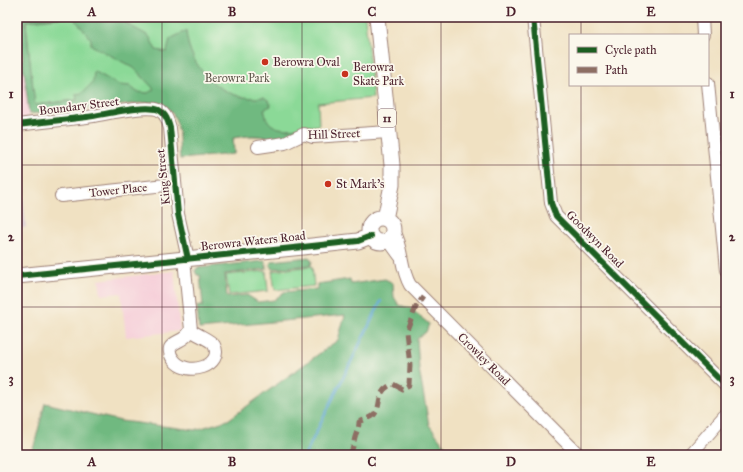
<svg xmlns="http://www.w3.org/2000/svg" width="743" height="472" font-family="'IM FELL Great Primer',serif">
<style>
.built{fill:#f6cfd9}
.industrial{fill:#d1bdcb}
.green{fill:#8bd997;stroke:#6a7c61}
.forest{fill:#70b980;stroke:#5d6c56}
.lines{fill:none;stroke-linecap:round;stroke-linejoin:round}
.stream{stroke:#5ba6d3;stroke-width:2.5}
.minor-casing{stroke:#9d8076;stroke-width:14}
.major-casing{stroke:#9d8076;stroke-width:17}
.minor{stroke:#fff;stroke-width:12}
.major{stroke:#fff;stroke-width:15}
.quiet{stroke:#8d6e63;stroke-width:5;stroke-dasharray:10 5;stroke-linecap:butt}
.cycleway-casing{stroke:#fbf7ec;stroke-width:8}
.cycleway{stroke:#1b5e20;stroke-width:6}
.grid{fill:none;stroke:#4a1f2b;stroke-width:1;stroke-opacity:0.55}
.poi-dot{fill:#c8321e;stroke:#fbf7ec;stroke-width:1.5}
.labels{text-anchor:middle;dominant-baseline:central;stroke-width:3.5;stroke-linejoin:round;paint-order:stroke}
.shield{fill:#fbf7ec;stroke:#7f6065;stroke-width:1}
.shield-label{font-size:11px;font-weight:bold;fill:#4a1f2b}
.poi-label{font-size:12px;fill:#4a1f2b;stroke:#fbf7ec;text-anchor:start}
.park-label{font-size:12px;fill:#5e574b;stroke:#fbf7ec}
.street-label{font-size:12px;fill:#4a1f2b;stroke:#fbf7ec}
.neatline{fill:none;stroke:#4a1f2b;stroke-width:1.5}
.grid-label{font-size:13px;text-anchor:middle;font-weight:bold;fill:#4a1f2b}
</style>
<rect width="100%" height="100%" fill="#fbf7ec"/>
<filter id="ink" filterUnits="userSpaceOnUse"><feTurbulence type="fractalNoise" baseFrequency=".025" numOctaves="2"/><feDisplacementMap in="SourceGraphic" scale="8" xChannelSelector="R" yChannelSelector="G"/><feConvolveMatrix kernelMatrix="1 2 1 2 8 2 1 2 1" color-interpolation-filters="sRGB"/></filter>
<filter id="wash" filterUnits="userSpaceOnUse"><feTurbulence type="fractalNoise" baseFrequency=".012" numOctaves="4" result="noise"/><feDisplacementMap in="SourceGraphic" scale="16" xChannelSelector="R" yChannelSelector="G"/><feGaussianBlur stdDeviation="0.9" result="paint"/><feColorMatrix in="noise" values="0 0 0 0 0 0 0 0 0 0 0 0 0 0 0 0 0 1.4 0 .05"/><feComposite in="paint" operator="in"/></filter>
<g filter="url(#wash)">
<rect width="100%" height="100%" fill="#f0e1c2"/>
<path class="built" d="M23,60L29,118L17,120V61Z
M174,271L180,331L126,337L121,293L101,295L99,280Z"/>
<path class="industrial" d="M17,140L26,227L17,230Z"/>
<path class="green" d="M29,17H365L373,98L318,103L319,125L300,128C287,148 277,138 258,136C250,135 241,137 233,138L234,154L180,97L97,92L77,94V100L34,105L26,24Z
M23,60L24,70L17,71V61Z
M312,266L314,286L275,290L272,271Z
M266,271L268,291L229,295L226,275Z"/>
<path class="forest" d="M18,17H67L27,21L26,24L35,105L77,100L76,94L82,93L93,82L94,71L119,85L130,86L137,92L148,93L154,89L134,68L91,45V39L73,17H125L127,24L149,36L156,50L167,52L170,39L186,31C189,69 224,104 264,97L269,101L271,106L264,109C265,113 266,118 268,121C275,131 290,129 300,128C287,148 277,138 258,136C250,135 241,137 233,138L234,154L180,159C178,134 183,109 153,102L29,114Z
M309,257L312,261L311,265L273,269L270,265L272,261Z
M265,261L267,269L225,274L227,297L247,295L258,302L274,300L284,292L317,289V284L350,279L351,284L385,279L393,283L394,297L399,305L410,308L429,324L426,332L417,339L419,369L429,425L452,455H29L34,446L45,403L121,421L195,430L228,420L338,340L345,315L199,329L197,306H203L200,275H197L195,271L197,268Z"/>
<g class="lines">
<path class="stream" d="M305,455L381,301"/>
</g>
</g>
<g filter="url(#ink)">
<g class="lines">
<defs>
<path id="minor" d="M533,17L551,203L556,216L726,386
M702,17L703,35
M708,83L726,270
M17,125C40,122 64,120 87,117C103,115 146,104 159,110C166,114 168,121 170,128L178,214L188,259
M258,147L285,143L304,134L313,137L388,132
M61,196L175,184
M393,231C403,248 400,268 410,285L579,455
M385,241L392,245L400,256
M184,259L191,330C189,332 188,335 185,337C181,341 173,342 170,348C169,352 171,356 173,359C187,379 225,365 214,345C211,340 197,335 191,330
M690,455L726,414"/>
<path id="major" d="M377,17L392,165V185L385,219
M369 230a12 12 0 1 1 24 0a12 12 0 1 1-24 0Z
M17,276L303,247L358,241L371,236"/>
</defs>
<use href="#minor" class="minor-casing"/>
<use href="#major" class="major-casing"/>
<use href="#minor" class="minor"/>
<use href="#major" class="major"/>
<path class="quiet" d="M349,455C354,449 353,444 355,437C357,431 359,428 359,422C363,420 371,418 374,415C383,405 374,392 393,384L402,389L409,385L410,365L406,332L416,307L423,297"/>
<defs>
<path id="cycleway" d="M533,17L551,203L556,216L726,386
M17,125C40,122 64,120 87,117C103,115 146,104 159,110C166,114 168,121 170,128L178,214L188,259
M17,276L303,247L358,241L371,236"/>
</defs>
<use href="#cycleway" class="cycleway-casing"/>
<use href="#cycleway" class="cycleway"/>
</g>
</g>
<path class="grid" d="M162,17V455M302,17V455M441,17V455M581,17V35M581,85V455M17,165H726M17,307H726"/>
<g class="poi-dot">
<circle cx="265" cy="62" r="4"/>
<circle cx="345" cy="74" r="4"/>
<circle cx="328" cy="184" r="4"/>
</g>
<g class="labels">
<rect class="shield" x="378" y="109" width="18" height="18" rx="3"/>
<g class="shield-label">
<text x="387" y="118">11</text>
</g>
<g class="poi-label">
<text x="273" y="62">Berowra Oval</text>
<text x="353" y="67">Berowra<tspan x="353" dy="14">Skate Park</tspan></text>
<text x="336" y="184">St Mark's</text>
</g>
<g class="park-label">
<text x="237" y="78">Berowra Park</text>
</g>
<g class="street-label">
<text transform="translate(79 106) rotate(-7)">Boundary Street</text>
<text transform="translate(334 134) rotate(-2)">Hill Street</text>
<text transform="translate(163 177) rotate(-96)">King Street</text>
<text transform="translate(118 190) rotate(-6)">Tower Place</text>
<text transform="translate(595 239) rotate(45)">Goodwyn Road</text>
<text transform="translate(253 241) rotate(-6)">Berowra Waters Road</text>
<text transform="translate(484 359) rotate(45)">Crowley Road</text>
</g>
</g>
<rect width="743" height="472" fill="none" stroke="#fbf7ec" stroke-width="44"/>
<rect x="569" y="34" width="140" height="52" fill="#fbf7ec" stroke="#b4a19f"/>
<rect x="577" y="47" width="20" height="6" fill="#1b5e20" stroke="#b4a19f"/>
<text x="605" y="54" font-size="12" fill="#4a1f2b">Cycle path</text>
<rect x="577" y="67" width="20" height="6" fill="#8d6e63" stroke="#b4a19f"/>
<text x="605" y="74" font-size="12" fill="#4a1f2b">Path</text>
<rect x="22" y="22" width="699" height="428" class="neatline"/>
<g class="grid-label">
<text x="92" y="16">A</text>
<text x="232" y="16">B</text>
<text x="372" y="16">C</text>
<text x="511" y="16">D</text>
<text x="651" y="16">E</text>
<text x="11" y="98">1</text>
<text x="732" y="98">1</text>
<text x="11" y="241">2</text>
<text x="732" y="241">2</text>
<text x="11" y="383">3</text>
<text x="732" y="383">3</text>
<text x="92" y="466">A</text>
<text x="232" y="466">B</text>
<text x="372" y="466">C</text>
<text x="511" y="466">D</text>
<text x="651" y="466">E</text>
</g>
</svg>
